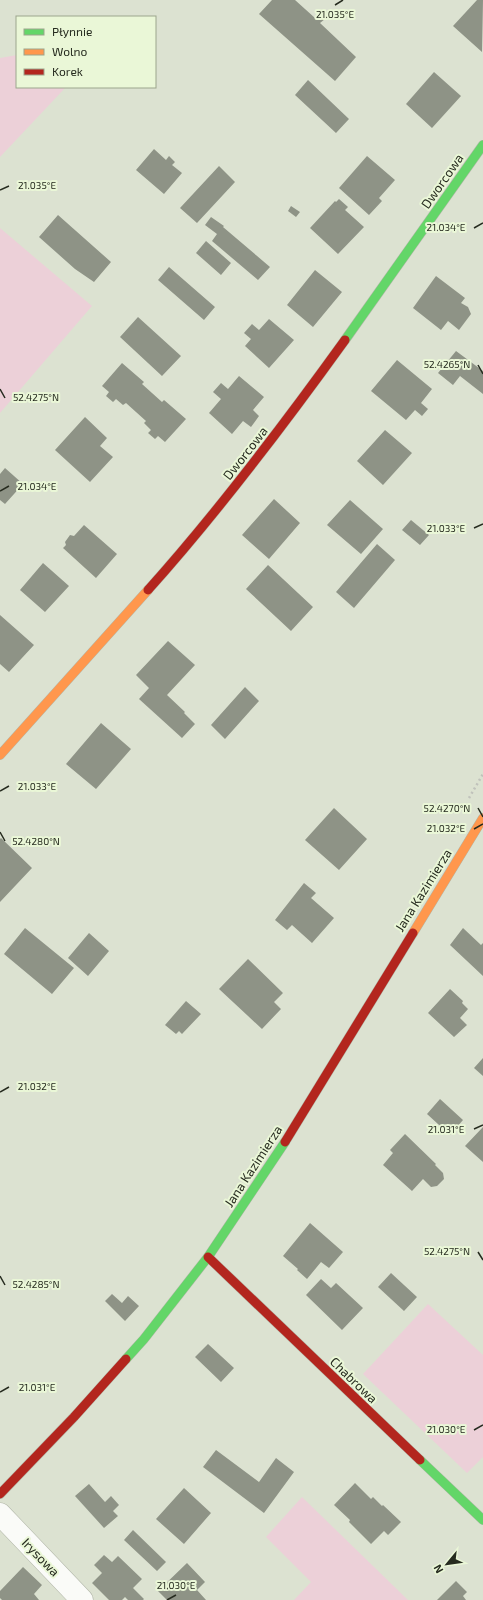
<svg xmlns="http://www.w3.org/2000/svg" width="483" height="1600" font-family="'Exo 2',sans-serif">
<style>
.green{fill:#ecd0d8}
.building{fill:#8e9386}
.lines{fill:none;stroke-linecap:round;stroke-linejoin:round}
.street-casing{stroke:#b2b7a9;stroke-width:23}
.fast-casing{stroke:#b2b7a9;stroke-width:10}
.slow-casing{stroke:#b2b7a9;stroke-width:10}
.jam-casing{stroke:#b2b7a9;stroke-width:10}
.path{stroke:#c0c2bb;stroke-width:2.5;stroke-dasharray:2 3;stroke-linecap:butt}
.street{stroke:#fafbf8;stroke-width:22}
.fast{stroke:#63d668;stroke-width:9}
.slow{stroke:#ff974d;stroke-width:9}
.jam{stroke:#b3261e;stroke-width:9}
.ticks{fill:none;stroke:#262b1f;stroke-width:1.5}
.labels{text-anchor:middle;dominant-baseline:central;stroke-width:4;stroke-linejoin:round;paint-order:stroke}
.street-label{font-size:13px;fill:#262b1f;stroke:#eaf7d7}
.ticks-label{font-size:10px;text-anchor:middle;fill:#262b1f;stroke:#eaf7d7;stroke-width:4;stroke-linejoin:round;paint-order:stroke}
</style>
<rect width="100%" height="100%" fill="#dce2d1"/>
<path class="green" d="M17,55V87H66L0,157V58Z
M0,228L92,306L0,413Z
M428,1304L483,1355V1457L467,1473L363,1374Z
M302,1497L408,1600H294L311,1582L266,1537Z"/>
<path class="building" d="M272,0H295L315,18L319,14L325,19L320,23L356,57L335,81L259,14Z
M477,0H483L482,52L453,26Z
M434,72L461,96L432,128L406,104Z
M308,80L349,119L336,133L295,95Z
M154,149L166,160L169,156L175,162L172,165L182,173L164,194L136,170Z
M367,156L395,180L379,198L382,201L369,215L339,188Z
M219,166L235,182L197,223L180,208Z
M339,199L348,207L345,210L364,227L338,254L310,228L335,201L336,202Z
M291,206L300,212L296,217L288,211Z
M58,215L111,262L94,282L75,269L39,237Z
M211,217L224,226L223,227L270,267L258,280L212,241L217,234L205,225Z
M206,241L231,263L221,275L196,253Z
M169,267L215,307L204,320L158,280Z
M315,270L342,292L313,327L287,305Z
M436,276L465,298L461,303L468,307L471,314L459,330L448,321L441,330L413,308Z
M138,317L181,356L162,376L120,337Z
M269,319L294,340L269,368L245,346L251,339L244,333L252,324L259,330Z
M456,351L483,371V394L460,376L453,385L438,373Z
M397,360L432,389L421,403L428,409L422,416L415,410L406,420L371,391Z
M122,363L144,382L142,384L162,402L164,400L186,419L165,442L158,436L155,439L148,433L151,430L144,423L146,421L126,403L123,405L116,399L113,402L106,396L109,392L102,386Z
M239,376L264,397L253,410L259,416L251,427L243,421L232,434L209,413L221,399L213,392L221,383L228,389Z
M85,417L107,438L100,446L113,457L90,482L55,450Z
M385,430L412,453L383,485L357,461Z
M5,468L23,484L5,504L0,500V474Z
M274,499L300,523L269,559L242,535Z
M350,500L383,529L361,554L327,525Z
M411,520L429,535L420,545L402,530Z
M84,525L117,554L96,578L63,548L66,545L65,542L70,535L74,536Z
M377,544L395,560L354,608L336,592Z
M43,563L69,586L45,612L20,590Z
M268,565L313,607L291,631L246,589Z
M0,615L34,645L9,672L0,664Z
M168,641L195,665L167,695L185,712L184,713L195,724L182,738L139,699L149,688L136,675Z
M245,687L259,701L225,739L211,725Z
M101,723L131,749L96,789L66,764Z
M334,808L367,839L339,870L305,840Z
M1,838L32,868L0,902V839Z
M304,883L316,893L311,898L334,918L312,943L292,925L287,930L275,920Z
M25,928L74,968L52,994L4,954Z
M463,928L481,945L483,943V976L450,945Z
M89,933L109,951L88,976L68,958Z
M248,959L283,993L274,1002L281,1009L262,1029L219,989Z
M450,989L463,1001L462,1003L468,1009L460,1018L467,1025L454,1037L428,1013Z
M186,1001L201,1014L182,1034L179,1031L176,1034L165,1025Z
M483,1058V1076L474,1068Z
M440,1099L463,1120L450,1135L427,1114Z
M483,1127V1162L465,1146Z
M405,1134L436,1164L435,1165L443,1173L444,1179L437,1186L431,1187L423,1179L412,1191L383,1165L393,1153L390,1150Z
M310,1223L343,1252L329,1268L321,1262L307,1279L297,1270L298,1269L283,1256Z
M391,1273L417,1297L404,1311L378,1287Z
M321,1279L331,1288L336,1283L363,1308L342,1330L306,1295Z
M112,1294L122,1303L128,1296L139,1306L125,1321L105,1301Z
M208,1344L234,1368L221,1382L195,1357Z
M216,1450L259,1482L276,1458L294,1472L264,1513L203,1467Z
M355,1483L371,1499L373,1497L382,1506L383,1505L401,1522L388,1535L384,1531L371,1544L349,1522L350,1520L334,1505Z
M89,1484L105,1502L111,1496L119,1505L113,1511L118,1516L104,1528L75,1496Z
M184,1488L211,1513L184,1544L156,1519Z
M133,1530L166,1562L157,1571L124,1540Z
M104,1555L112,1562L118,1556L142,1579L133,1588L144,1599L143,1600H128L125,1597L122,1600H109L92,1583L102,1573L94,1565Z
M187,1563L205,1582L197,1590L206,1600H167L158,1591Z
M23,1567L42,1585L34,1594L39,1600H2L0,1598V1591Z
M456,1581L467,1592L463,1596L466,1600H437Z"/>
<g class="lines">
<defs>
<path id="street" d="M0,1514L82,1600"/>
<path id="fast" d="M345,340L483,145
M126,1359L144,1339L208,1257L285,1142
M420,1460L483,1520"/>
<path id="slow" d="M0,755L148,590
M413,933L483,818"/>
<path id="jam" d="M148,590C219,511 283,426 345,340
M285,1142L413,933
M208,1257L420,1460
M0,1494L74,1417L126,1359"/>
</defs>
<use href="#street" class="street-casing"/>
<use href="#fast" class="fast-casing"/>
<use href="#slow" class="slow-casing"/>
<use href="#jam" class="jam-casing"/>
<path class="path" d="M469,798L483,774"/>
<use href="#street" class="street"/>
<use href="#fast" class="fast"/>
<use href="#slow" class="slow"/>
<use href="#jam" class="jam"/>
</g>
<path class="ticks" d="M335,5L343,0M0,190L9,186M474,228L483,223M478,365L483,374M0,389L5,398M0,491L9,486M474,528L483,524M0,791L9,786M478,808L483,817M474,829L483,824M0,832L5,841M0,1092L9,1087M474,1129L483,1125M478,1252L483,1260M0,1276L5,1285M0,1392L9,1387M474,1430L483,1425M167,1600L176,1595"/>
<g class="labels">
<g class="street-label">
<text transform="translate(442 181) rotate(-55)">Dworcowa</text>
<text transform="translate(245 453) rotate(-52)">Dworcowa</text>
<text transform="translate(423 890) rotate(-58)">Jana Kazimierza</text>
<text transform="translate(253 1166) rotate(-57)">Jana Kazimierza</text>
<text transform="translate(354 1380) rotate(44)">Chabrowa</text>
<text transform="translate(41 1557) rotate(46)">Irysowa</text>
</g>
</g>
<g class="ticks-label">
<text x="335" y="18">21.035°E</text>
<text x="37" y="189">21.035°E</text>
<text x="446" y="231">21.034°E</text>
<text x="447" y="368">52.4265°N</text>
<text x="36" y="401">52.4275°N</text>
<text x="37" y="490">21.034°E</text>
<text x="446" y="532">21.033°E</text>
<text x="37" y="790">21.033°E</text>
<text x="447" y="812">52.4270°N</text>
<text x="446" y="832">21.032°E</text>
<text x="36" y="845">52.4280°N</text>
<text x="37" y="1090">21.032°E</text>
<text x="446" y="1133">21.031°E</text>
<text x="447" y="1255">52.4275°N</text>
<text x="36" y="1288">52.4285°N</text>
<text x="37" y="1391">21.031°E</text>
<text x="446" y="1433">21.030°E</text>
<text x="176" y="1589">21.030°E</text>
</g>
<rect x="16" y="16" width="140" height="72" fill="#eaf7d7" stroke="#9ca58d"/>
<rect x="24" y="29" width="20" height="6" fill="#63d668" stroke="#9ca58d"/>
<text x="52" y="36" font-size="12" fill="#262b1f">Płynnie</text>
<rect x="24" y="49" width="20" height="6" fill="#ff974d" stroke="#9ca58d"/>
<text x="52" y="56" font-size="12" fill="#262b1f">Wolno</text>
<rect x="24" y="69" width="20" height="6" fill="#b3261e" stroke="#9ca58d"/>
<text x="52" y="76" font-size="12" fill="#262b1f">Korek</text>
<g transform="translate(447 1564) rotate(241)" stroke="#eaf7d7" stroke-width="3" paint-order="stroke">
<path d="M0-3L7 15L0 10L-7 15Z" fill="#262b1f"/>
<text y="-6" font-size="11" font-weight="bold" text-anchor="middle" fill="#262b1f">N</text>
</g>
</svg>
